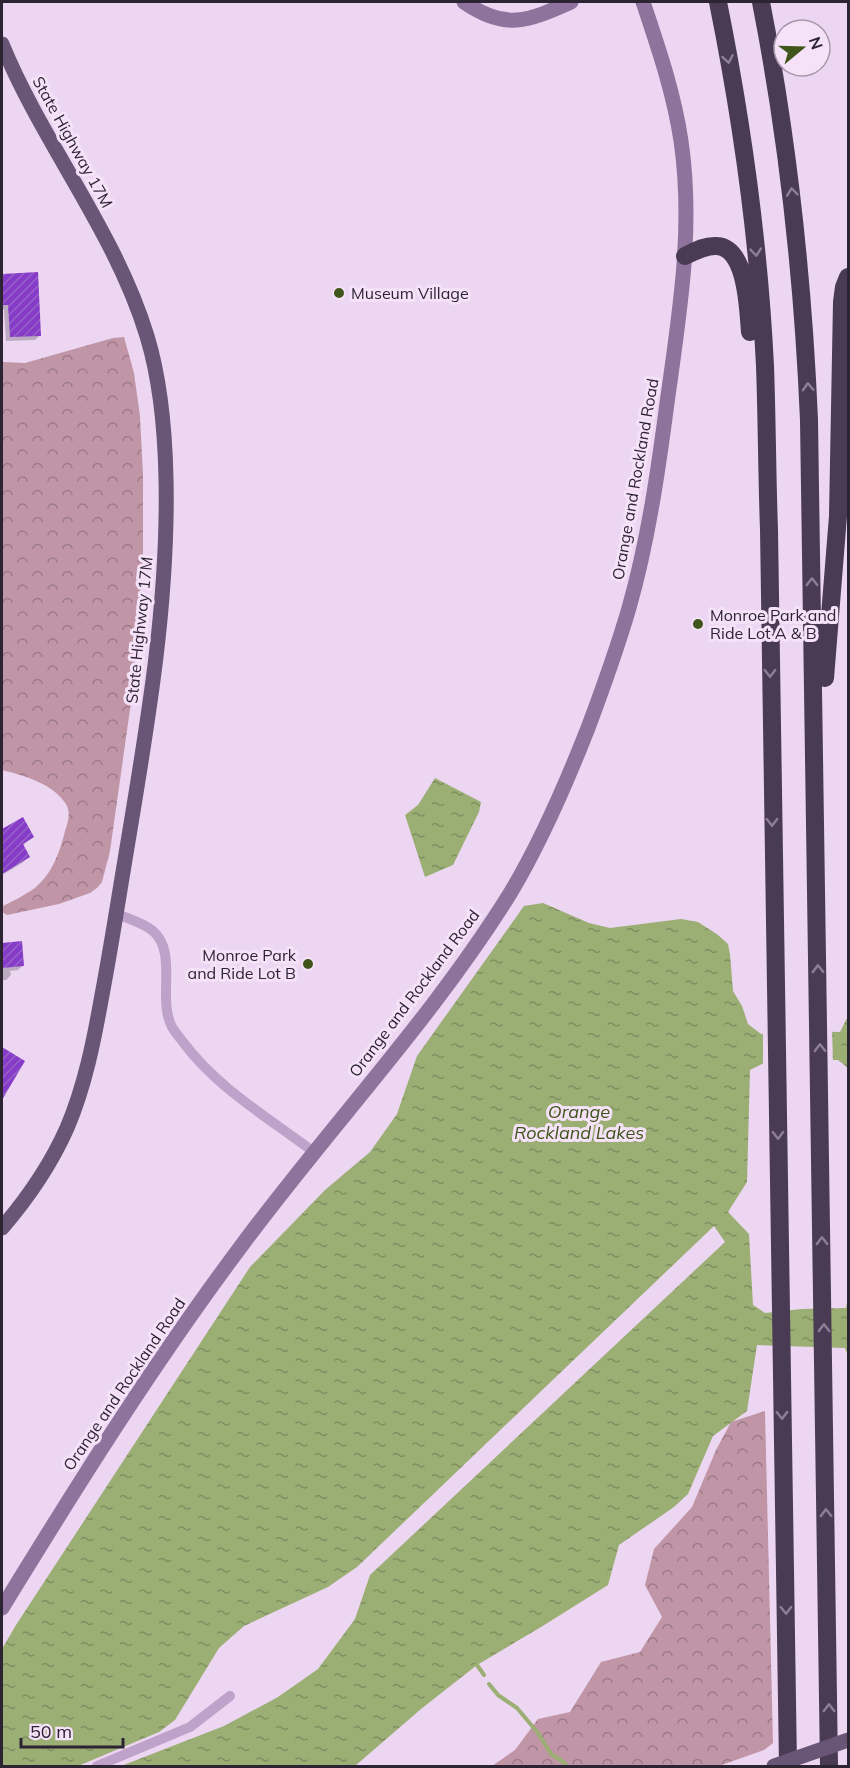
<svg xmlns="http://www.w3.org/2000/svg" width="850" height="1768" font-family="Mulish,sans-serif">
<style>
.forest{fill:url(#forest-crowns)}
.water{fill:url(#water-ripples)}
.pier{fill:#ecd6f1}
.shadow{fill:#0003}
.lines{fill:none;stroke-linecap:round;stroke-linejoin:round}
.stream{stroke:#9baf74;stroke-width:4}
.building{fill:url(#building-hatch)}
.street{stroke:#bfa2c9;stroke-width:10}
.secondary{stroke:#8e739c;stroke-width:15}
.primary{stroke:#695576;stroke-width:15}
.highway{stroke:#4a3b54;stroke-width:18}
.primary-bridge{stroke:#695576;stroke-width:15}
.oneway{stroke:#8e7e96}
.poi-dot{fill:#405519;stroke:#f5e2f9;stroke-width:2}
.labels{text-anchor:middle;dominant-baseline:central;stroke-width:6;stroke-linejoin:round;paint-order:stroke}
.street-label{font-size:16px;fill:#2d2433;stroke:#f5e2f9}
.poi-label{font-size:16px;fill:#2d2433;stroke:#f5e2f9;text-anchor:start}
.water-label{font-size:18px;font-style:italic;fill:#405519;stroke:#f5e2f9}
</style>
<defs>
<pattern id="forest-crowns" width="20" height="18" patternUnits="userSpaceOnUse" patternTransform="scale(1.5)"><rect width="20" height="18" fill="#c096a6"/><path d="M2 6a3 3 0 1 1 6 0M12 15a3 3 0 1 1 6 0" fill="none" stroke="#9c7a88"/></pattern>
<pattern id="water-ripples" width="26" height="14" patternUnits="userSpaceOnUse" patternTransform="scale(1.5)"><rect width="26" height="14" fill="#9baf74"/><path d="M2 4q2-2 4 0t4 0M15 11q2-2 4 0t4 0" fill="none" stroke="#7f8e60"/></pattern>
<pattern id="building-hatch" width="6" height="6" patternUnits="userSpaceOnUse" patternTransform="scale(1.5)"><rect width="6" height="6" fill="#863bc9"/><path d="M-1 1l2-2M0 6l6-6M5 7l2-2" fill="none" stroke="#9762c7"/></pattern>
</defs>
<rect width="100%" height="100%" fill="#ecd6f1"/>
<path class="forest" d="M124,337L134,373L140,416L143,474V562L134,681L110,851L102,882L97,888L90,893L59,904L7,915L2,912L3,906C13,901 23,896 32,890C51,877 60,852 65,831C68,822 71,813 66,804C52,783 25,776 2,770V362L25,363L113,338Z
M765,1411L773,1743L764,1750L719,1766H492L515,1750L538,1719L570,1712L601,1662L640,1652L662,1617L645,1585L654,1549L692,1507L716,1450L731,1422Z"/>
<path class="water" d="M435,778L481,802L479,812L453,865L425,877L405,815L418,805Z
M543,903L589,923L610,928L681,919L698,922L718,935L728,944L730,954L733,991L742,1006L748,1024L761,1034L797,1031L840,1032L848,1016V1068L838,1060H799L762,1064L750,1070L747,1182L728,1212L749,1234L753,1305L765,1313L802,1309L846,1308L848,1298V1356L845,1348L757,1345L747,1411L713,1436L688,1494L674,1507L619,1545L608,1585L541,1627L477,1665L421,1709L355,1766H121L224,1726L278,1697L318,1669L355,1619L370,1575L725,1242L714,1226L357,1567L328,1587L244,1626L219,1648L175,1720L159,1732L78,1766H2V1649L16,1625L250,1267L325,1190L370,1152L397,1114L417,1056L524,906Z"/>
<path class="pier" d="M811,1028H832L833,1063H799L763,1067V1031L811,1030Z"/>
<path class="shadow" d="M37,274L40,335L35,340L6,341L4,309H2V275Z
M22,819L33,837L22,846L28,857L22,863L2,875V830Z
M20,942L23,965L18,970L10,971L11,975L6,980H2V944Z
M3,1049L23,1062L2,1098V1051Z"/>
<g class="lines">
<path class="stream" d="M477,1665L484,1675
M489,1684L498,1695L517,1708L538,1733L551,1754L562,1761L567,1766"/>
</g>
<path class="building" d="M38,272L41,336L10,337L8,305H2V274Z
M23,817L34,837L23,844L30,857L2,874V829Z
M22,941L24,966L2,968V943Z
M2,1047L25,1061L2,1100Z"/>
<g class="lines">
<path class="street" d="M116,914C128,918 143,923 153,931C178,952 157,999 172,1027C175,1032 179,1037 183,1042C217,1088 269,1118 315,1153
M97,1766L190,1727L230,1696"/>
<path class="secondary" d="M464,2C506,31 528,21 571,2
M2,1608C78,1484 155,1361 242,1245C330,1126 433,1018 511,892C542,840 566,784 588,728C603,688 617,649 629,608C648,541 658,472 667,403C679,316 694,229 681,141C674,93 658,47 643,2"/>
<path class="primary" d="M2,44C43,144 115,231 147,336C161,382 165,431 166,478C169,615 143,749 121,884C115,921 109,958 102,995C94,1040 85,1086 67,1128C51,1164 27,1199 2,1228"/>
<path class="highway" d="M718,2C742,121 759,244 765,366C767,421 767,476 769,530L788,1766
M761,2C788,140 803,279 809,420L829,1766
M685,256C695,251 706,245 717,246C747,248 748,309 750,332
M825,678L838,516L842,302L844,287L848,277"/>
<path class="primary-bridge" d="M774,1766L848,1740"/>
</g>
<defs><path id="oneway-chevron" d="M-2-3.5L2.5 0L-2 3.5" fill="none" stroke-width="1.6" stroke-linecap="round" stroke-linejoin="round" transform="scale(1.5)"/></defs>
<g class="oneway">
<use href="#oneway-chevron" transform="translate(728 59) rotate(80)"/>
<use href="#oneway-chevron" transform="translate(792 192) rotate(-97)"/>
<use href="#oneway-chevron" transform="translate(756 252) rotate(84)"/>
<use href="#oneway-chevron" transform="translate(808 387) rotate(-92)"/>
<use href="#oneway-chevron" transform="translate(812 582) rotate(-91)"/>
<use href="#oneway-chevron" transform="translate(770 673) rotate(89)"/>
<use href="#oneway-chevron" transform="translate(772 822) rotate(89)"/>
<use href="#oneway-chevron" transform="translate(818 969) rotate(-91)"/>
<use href="#oneway-chevron" transform="translate(820 1048) rotate(-91)"/>
<use href="#oneway-chevron" transform="translate(778 1135) rotate(89)"/>
<use href="#oneway-chevron" transform="translate(822 1241) rotate(-91)"/>
<use href="#oneway-chevron" transform="translate(824 1328) rotate(-91)"/>
<use href="#oneway-chevron" transform="translate(782 1415) rotate(89)"/>
<use href="#oneway-chevron" transform="translate(826 1513) rotate(-91)"/>
<use href="#oneway-chevron" transform="translate(786 1610) rotate(89)"/>
<use href="#oneway-chevron" transform="translate(829 1708) rotate(-90)"/>
</g>
<g class="poi-dot">
<circle cx="339" cy="293" r="6"/>
<circle cx="698" cy="624" r="6"/>
<circle cx="308" cy="964" r="6"/>
</g>
<g class="labels">
<g class="street-label">
<text transform="translate(73 142) rotate(61)">State Highway 17M</text>
<text transform="translate(635 479) rotate(-80)">Orange and Rockland Road</text>
<text transform="translate(139 630) rotate(-84)">State Highway 17M</text>
<text transform="translate(414 993) rotate(-53)">Orange and Rockland Road</text>
<text transform="translate(124 1384) rotate(-56)">Orange and Rockland Road</text>
</g>
<g class="poi-label">
<text x="351" y="293">Museum Village</text>
<text x="710" y="615">Monroe Park and<tspan x="710" dy="18">Ride Lot A &amp; B</tspan></text>
<text x="296" y="955" text-anchor="end">Monroe Park<tspan x="296" dy="18">and Ride Lot B</tspan></text>
</g>
<g class="water-label">
<text x="579" y="1111">Orange<tspan x="579" dy="21">Rockland Lakes</tspan></text>
</g>
</g>
<rect width="850" height="1768" fill="none" stroke="#2d2433" stroke-width="6"/>
<g transform="translate(802 48) rotate(71)"><circle r="28" fill="#f5e2f9" stroke="#a596aa" stroke-width="1.5"/>
<path d="M0-4.5L10 22L0 15L-10 22Z" fill="#405519"/>
<text y="-9" font-size="16" font-weight="bold" text-anchor="middle" fill="#2d2433">N</text>
</g>
<path d="M21 1738v9h102v-9" fill="none" stroke="#2d2433" stroke-width="3"/>
<text x="30" y="1738" font-size="18" fill="#2d2433" stroke="#f5e2f9" stroke-width="4.5" paint-order="stroke">50 m</text>
</svg>
